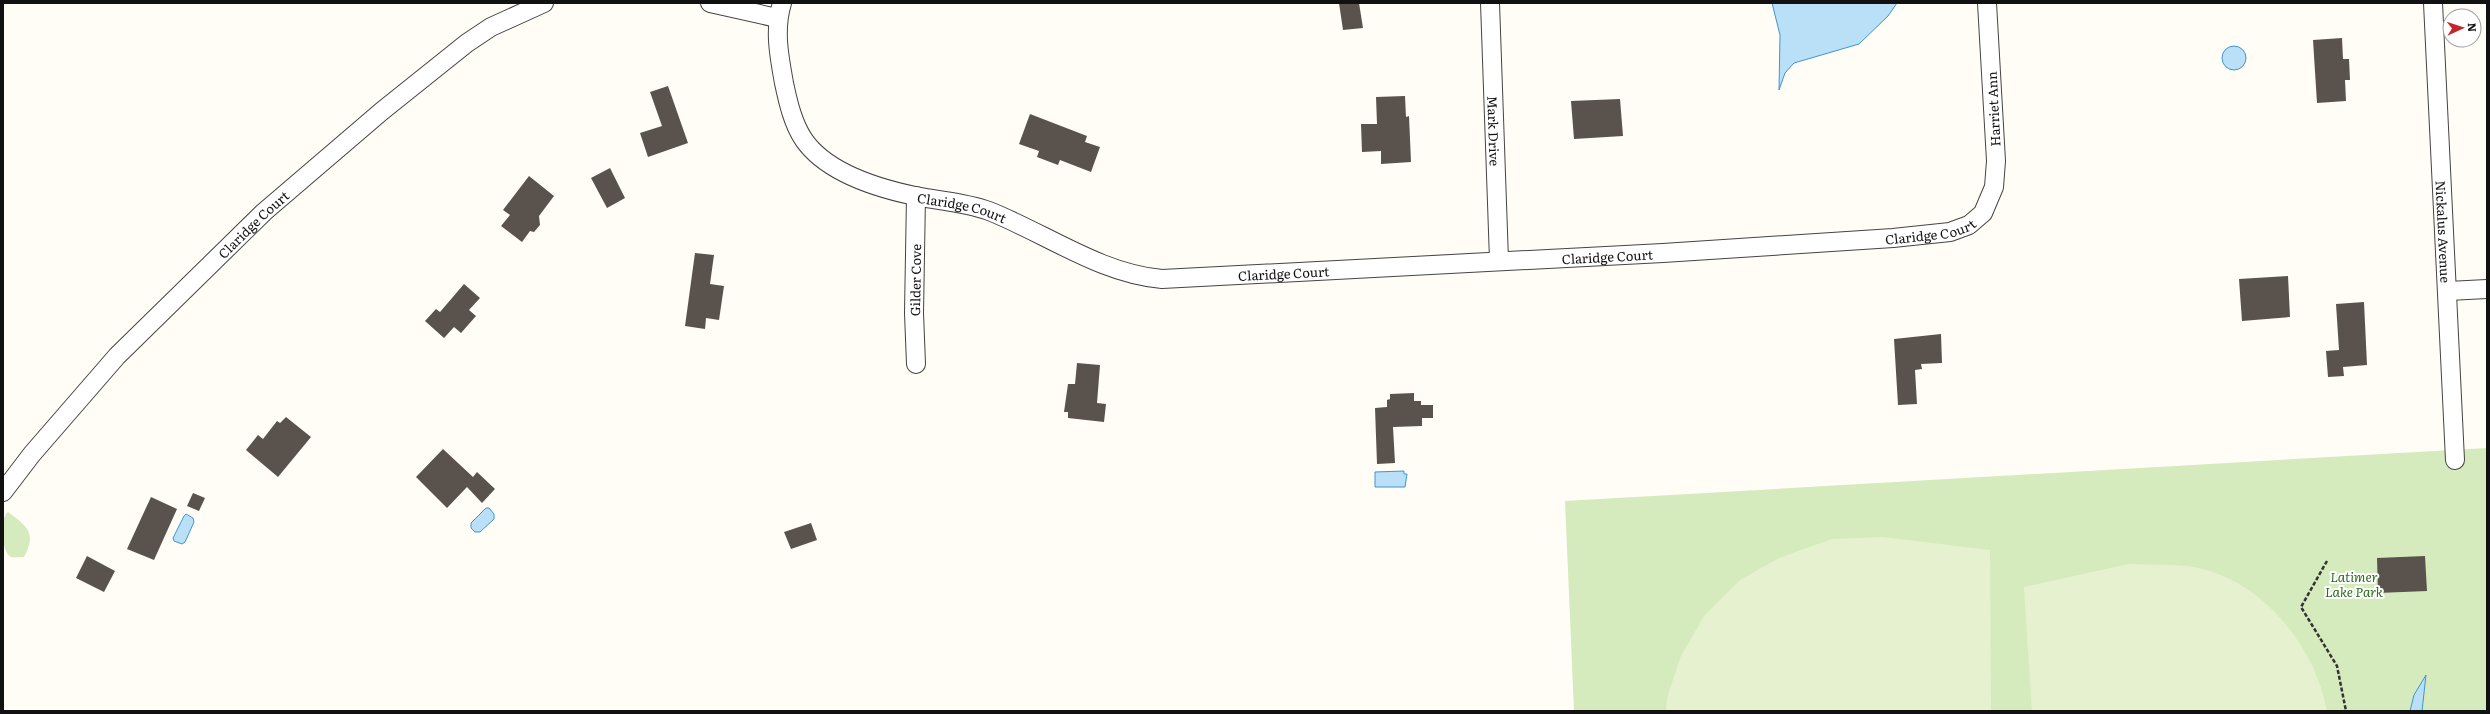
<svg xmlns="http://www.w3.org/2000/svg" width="2490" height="714" font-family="Literata,serif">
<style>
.green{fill:#d5ebbd}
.pitch{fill:#e6f2cf}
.water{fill:#b9e0f7;stroke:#3f96cf}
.building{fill:#5a524d}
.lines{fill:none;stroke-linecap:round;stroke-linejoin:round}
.street-casing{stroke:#444;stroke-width:20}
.path{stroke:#333;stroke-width:2.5;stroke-dasharray:4 2;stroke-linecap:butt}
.street{stroke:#fff;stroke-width:18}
.labels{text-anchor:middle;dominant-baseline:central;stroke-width:4;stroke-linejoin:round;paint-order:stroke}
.street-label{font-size:13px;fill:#111;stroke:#fff}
.park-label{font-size:13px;font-style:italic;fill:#2f6b1f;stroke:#fff}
</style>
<rect width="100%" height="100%" fill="#fffdf5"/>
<path class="green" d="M2487,448V711H1574L1565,501Z
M8,512C27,526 37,533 24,557C20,557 15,558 11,557C1,553 0,516 8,512Z"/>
<path class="pitch" d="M1882,537L1990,550L1991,711H1666L1667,698L1681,656L1704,616L1740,580L1779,558L1832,539Z
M2129,564C2148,565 2168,564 2187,566C2258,575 2315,644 2327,711H2032L2024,587Z"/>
<path class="water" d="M1772,3H1897L1888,16L1859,44L1794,63L1785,73L1779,90L1780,35Z
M2222 58a12 12 0 1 1 24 0a12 12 0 1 1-24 0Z
M1404,471V474H1407L1405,487H1375V472Z
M486,508H489L494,514V519L480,532H475L471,528V523Z
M186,514L193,518L194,522L185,542L182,544L174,541L173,538L184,516Z
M2426,675L2422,711H2410L2414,695Z"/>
<path class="building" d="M1339,3H1359L1363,28L1343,30Z
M2342,38L2343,59H2349L2350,80H2345L2346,101L2317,103L2313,40Z
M668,86L688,143L648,157L640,133L662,126L650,92Z
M1405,96L1406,117L1409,116L1411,162L1381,164V151L1362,152L1361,124H1377L1376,97Z
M1620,99L1623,136L1574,139L1571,101Z
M1030,114L1087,136L1085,142L1100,147L1091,172L1060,160L1058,165L1037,157L1039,151L1019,144Z
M610,168L625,198L607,208L591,178Z
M529,176L554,196L539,216L540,225L534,232L530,231L522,242L501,226L510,215L503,210Z
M695,253L714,255L710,284L724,286L719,320L706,318L705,329L685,326Z
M2288,276L2290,317L2242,321L2239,279Z
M464,284L480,298L469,310L476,316L461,333L454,327L444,338L425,321L436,309L440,312Z
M2364,302L2367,365L2343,367L2344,376L2328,377L2326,351L2339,350L2336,304Z
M1941,334L1942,363L1921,364L1922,369L1915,370L1917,404L1898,405L1894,339Z
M1077,363L1100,365L1097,403L1106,404L1104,422L1068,418V412H1064L1068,384H1075Z
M1414,393V401H1421V405H1433V418H1422V426L1393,427L1395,463L1377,464L1375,408L1387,407V400L1390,399V394Z
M286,417L311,437L278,477L246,450L258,435L263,439L277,421L280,423Z
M443,449L473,477L477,472L495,489L482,503L467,487L447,508L416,477Z
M193,493L205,498L199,511L187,506Z
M151,497L177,509L154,560L127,549Z
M811,523L817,540L791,549L784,532Z
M87,556L115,571L104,592L76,578Z
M2425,556L2427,591L2378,593L2377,558Z"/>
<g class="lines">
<defs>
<g id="street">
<path d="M710,3L777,18"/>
<path id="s1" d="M782,3C774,29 779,56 784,83C788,102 793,124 804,140C827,173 877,188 915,196C940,201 965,202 989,211C1045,233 1101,274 1162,279L1663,253L1893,238L1950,232L1969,225L1983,213L1994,187L1996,161L1987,3"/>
<path id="s2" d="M1490,3L1499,260"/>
<path id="s3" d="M2433,3L2455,460"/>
<path d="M2448,291L2487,289"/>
<path id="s4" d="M916,364L914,313L916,196"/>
<path id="s5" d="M3,492L32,454L117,356L264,212L382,111L467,43L491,27L544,3"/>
</g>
</defs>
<use href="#street" class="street-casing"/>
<path class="path" d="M2327,561L2301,607L2337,666L2346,711"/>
<use href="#street" class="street"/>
</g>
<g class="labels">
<g class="street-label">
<text transform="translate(1993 109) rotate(-93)">Harriet Ann</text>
<text stroke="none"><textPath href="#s2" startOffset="128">Mark Drive</textPath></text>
<text stroke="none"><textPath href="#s1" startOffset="317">Claridge Court</textPath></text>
<text stroke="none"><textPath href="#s5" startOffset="367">Claridge Court</textPath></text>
<text stroke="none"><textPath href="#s1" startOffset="1301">Claridge Court</textPath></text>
<text stroke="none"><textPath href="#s3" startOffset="229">Nickalus Avenue</textPath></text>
<text stroke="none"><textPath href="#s1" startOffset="977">Claridge Court</textPath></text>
<text stroke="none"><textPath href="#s1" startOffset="653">Claridge Court</textPath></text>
<text stroke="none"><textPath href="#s4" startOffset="84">Gilder Cove</textPath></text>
</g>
<g class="park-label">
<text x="2354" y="576">Latimer<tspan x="2354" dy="15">Lake Park</tspan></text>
</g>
</g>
<rect width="2490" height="714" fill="none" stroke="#111111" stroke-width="8"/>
<g transform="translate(2462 28) rotate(87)"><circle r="19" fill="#ffffff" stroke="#a0a0a0"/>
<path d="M0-3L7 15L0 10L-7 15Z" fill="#c4262e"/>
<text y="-6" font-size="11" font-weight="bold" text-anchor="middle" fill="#111111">N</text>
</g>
</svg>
